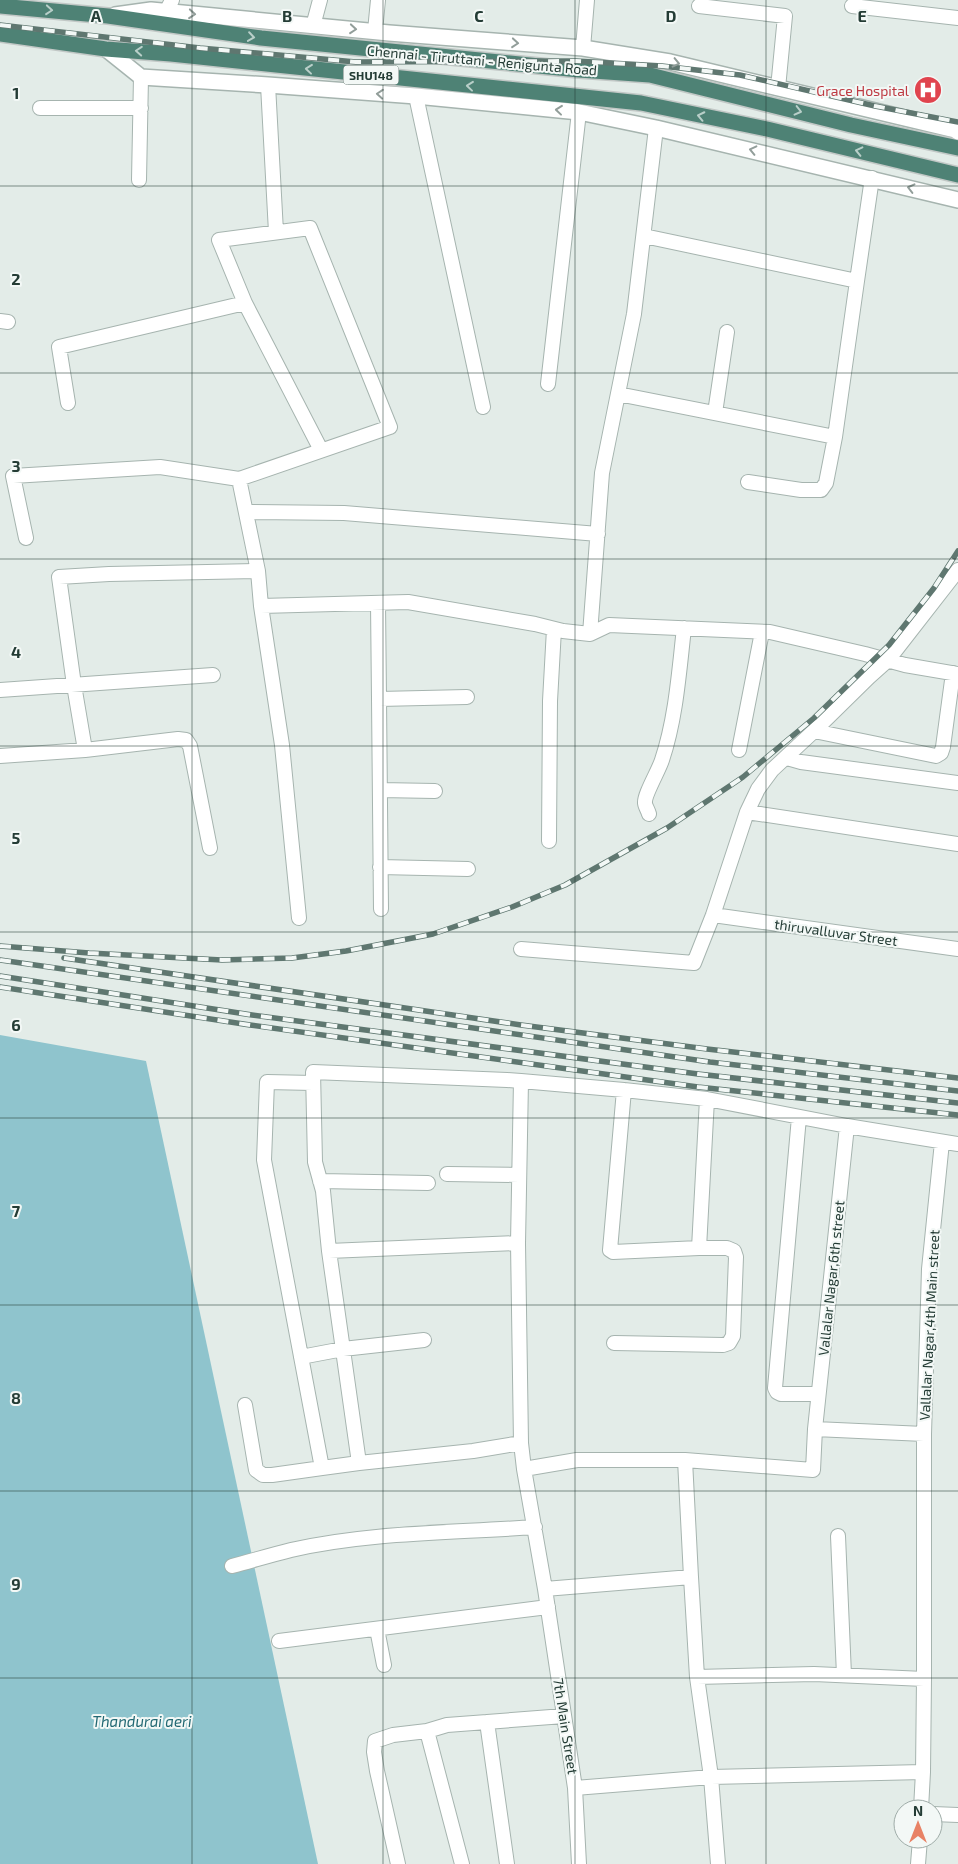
<svg xmlns="http://www.w3.org/2000/svg" width="958" height="1864" font-family="'Exo 2',sans-serif">
<style>
.water{fill:#8fc4cd}
.lines{fill:none;stroke-linecap:round;stroke-linejoin:round}
.minor-casing{stroke:#a6b4af;stroke-width:16}
.tertiary-casing{stroke:#a6b4af;stroke-width:18}
.trunk-casing{stroke:#c2c8c6;stroke-width:18}
.minor{stroke:#fff;stroke-width:14}
.tertiary{stroke:#fff;stroke-width:15}
.trunk{stroke:#4e8275;stroke-width:15}
.rail-casing{stroke:#5f7770;stroke-width:5.5}
.rail{stroke:#f3f8f6;stroke-width:4;stroke-dasharray:11;stroke-linecap:butt}
.oneway{stroke:#b9cfc9}
.oneway2{stroke:#929e9a}
.grid{fill:none;stroke:#243c35;stroke-width:1;stroke-opacity:0.55}
.labels{text-anchor:middle;dominant-baseline:central;stroke-width:4;stroke-linejoin:round;paint-order:stroke}
.shield{fill:#f3f8f6;stroke:#62746f;stroke-width:1}
.shield-label{font-size:12px;font-weight:bold;fill:#243c35}
.street-label{font-size:14px;fill:#243c35;stroke:#f3f8f6}
.health-label{font-size:14px;fill:#be3a42;stroke:#f3f8f6;text-anchor:end}
.water-label{font-size:15px;font-style:italic;fill:#226873;stroke:#f3f8f6}
.grid-label{font-size:16px;text-anchor:middle;font-weight:bold;fill:#243c35;stroke:#f3f8f6;stroke-width:4;stroke-linejoin:round;paint-order:stroke}
</style>
<rect width="100%" height="100%" fill="#e3ece8"/>
<path class="water" d="M0,1035L146,1061L318,1864H0Z"/>
<g class="lines">
<defs>
<path id="minor" d="M699,6L785,16L778,88
M852,6L958,18
M166,12L172,0
M313,26L320,0
M375,31L378,0
M583,48L587,0
M268,85L276,232
M416,96L483,407
M40,108H141
M139,180L141,77
M644,236L857,281L872,178
M245,303L321,450
M0,321L8,322
M548,384L579,112
M618,394L835,437L857,281
M68,403L59,347L245,303L219,240L310,228L390,427L239,479
M715,413L727,332
M748,482L801,490H821L826,483L835,437
M246,512L344,513L598,534
M26,538L13,476L160,467L239,479L258,571L261,606L282,745L299,918
M378,603L379,699
M261,606L408,602L535,624L563,631L590,634L609,625L770,632L865,654L905,665L958,674
M590,634L602,473L634,314L656,128
M0,690L213,675
M814,731L936,756L941,753L943,747L953,673
M85,750L74,685L59,577L109,574L258,571
M739,750L762,632
M0,756L85,750L178,739L186,740L190,746L210,848
M787,758L801,762L958,783
M380,790L435,791
M747,812L758,789L772,770L814,731L869,677L888,660L958,570
M649,814C648,810 645,806 645,803C644,795 659,770 662,760C676,718 679,672 684,628
M549,841L550,701L554,629
M380,867L468,869
M381,909L379,699L467,697
M713,915L958,949
M521,949L694,963L713,915L747,812L958,844
M521,1081L518,1243L329,1251L323,1191L315,1162L313,1072L507,1080L521,1081L624,1090L707,1099L847,1126L958,1144
M313,1083L267,1082L264,1160L322,1468L359,1463
M624,1090L610,1250L613,1252L699,1248
M799,1117L775,1388L777,1392L781,1394H818
M447,1174L519,1175
M320,1181L428,1183
M329,1251L359,1463L473,1451L521,1443L518,1243
M614,1343L723,1345L729,1343L733,1336L736,1257L734,1251L727,1248H699L707,1099
M301,1357L343,1349L424,1340
M245,1405L256,1470L263,1475H272L322,1468
M815,1429L847,1126
M521,1443L524,1469L577,1460H685L813,1470L815,1429L924,1434L929,1269L942,1142
M685,1460L691,1577
M524,1469L545,1589L691,1577L697,1677L814,1674L924,1679V1434
M838,1536L844,1675
M232,1566C251,1561 271,1555 291,1550C370,1532 454,1533 535,1527
M545,1589L575,1788L579,1864
M377,1629L384,1665
M279,1641L548,1607
M697,1677L711,1777L718,1864
M487,1722L507,1864
M575,1788L711,1777L923,1772L924,1679
M921,1809L923,1772
M933,1814L958,1815
M398,1864L377,1771L374,1752L375,1741L393,1735L427,1731
M462,1864L427,1731L447,1725L564,1716
M918,1864L920,1839"/>
<path id="tertiary" d="M115,15L151,10L389,33L583,48L670,62L955,130L958,132
M106,49L141,77L268,85L416,96L579,112L656,128L958,200"/>
<path id="trunk" d="M0,6L108,16L261,38L579,70L650,75L851,125L958,148
M0,34L106,49L171,54L641,103L767,129L958,175"/>
</defs>
<use href="#minor" class="minor-casing"/>
<use href="#tertiary" class="tertiary-casing"/>
<use href="#trunk" class="trunk-casing"/>
<use href="#minor" class="minor"/>
<use href="#tertiary" class="tertiary"/>
<use href="#trunk" class="trunk"/>
<defs>
<path id="rail" d="M0,25L200,48L356,62L576,61L662,66L740,75L875,106L958,122
M0,946L89,953L222,960L292,958L346,951L433,934L512,907L565,885L667,828L743,777L814,718L889,645L934,588L958,551
M64,958L521,1025L707,1049L958,1078
M0,960L710,1062L958,1091
M0,976L252,1015L698,1074L958,1103
M0,987L250,1025L698,1087L958,1115"/>
</defs>
<use href="#rail" class="rail-casing"/>
<use href="#rail" class="rail"/>
</g>
<defs><path id="oneway-chevron" d="M-2-3.5L2.5 0L-2 3.5" fill="none" stroke-width="1.6" stroke-linecap="round" stroke-linejoin="round" transform="scale(1.25)"/></defs>
<g class="oneway">
<use href="#oneway-chevron" transform="translate(49 10) rotate(5)"/>
<use href="#oneway-chevron" transform="translate(251 37) rotate(8)"/>
<use href="#oneway-chevron" transform="translate(139 51) rotate(-176)"/>
<use href="#oneway-chevron" transform="translate(309 69) rotate(-174)"/>
<use href="#oneway-chevron" transform="translate(470 86) rotate(-174)"/>
<use href="#oneway-chevron" transform="translate(798 111) rotate(14)"/>
<use href="#oneway-chevron" transform="translate(701 116) rotate(-168)"/>
<use href="#oneway-chevron" transform="translate(859 151) rotate(-167)"/>
</g>
<g class="oneway2">
<use href="#oneway-chevron" transform="translate(192 14) rotate(5)"/>
<use href="#oneway-chevron" transform="translate(353 29) rotate(5)"/>
<use href="#oneway-chevron" transform="translate(515 43) rotate(5)"/>
<use href="#oneway-chevron" transform="translate(676 63) rotate(13)"/>
<use href="#oneway-chevron" transform="translate(380 94) rotate(-175)"/>
<use href="#oneway-chevron" transform="translate(559 110) rotate(-174)"/>
<use href="#oneway-chevron" transform="translate(753 150) rotate(-167)"/>
<use href="#oneway-chevron" transform="translate(911 188) rotate(-166)"/>
</g>
<path class="grid" d="M192,0V1864M383,0V1864M575,0V1864M766,0V1864M0,186H958M0,373H958M0,559H958M0,746H958M0,932H958M0,1118H958M0,1305H958M0,1491H958M0,1678H958"/>
<defs>
<symbol id="hospital-disc" viewBox="-11 -11 22 22"><circle r="9.5" fill="#e0444e" stroke="#f3f8f6"/><path d="M-5-5h3v3.5h4V-5h3V5h-3V1.5h-4V5h-3Z" fill="#fff"/></symbol>
</defs>
<g fill-rule="evenodd">
<use href="#hospital-disc" x="912" y="74" width="32" height="32"/>
</g>
<g class="labels">
<rect class="shield" x="343.5" y="65.5" width="55" height="19" rx="4"/>
<g class="shield-label">
<text x="371" y="75">SHU148</text>
</g>
<g class="street-label">
<text transform="translate(482 60) rotate(5)">Chennai - Tiruttani - Renigunta Road</text>
<text transform="translate(836 932) rotate(8)">thiruvalluvar Street</text>
<text transform="translate(831 1278) rotate(-84)">Vallalar Nagar,6th street</text>
<text transform="translate(929 1325) rotate(-87)">Vallalar Nagar,4th Main street</text>
<text transform="translate(566 1726) rotate(81)">7th Main Street</text>
</g>
<g class="health-label">
<text x="909" y="90">Grace Hospital</text>
</g>
<g class="water-label">
<text x="142" y="1721">Thandurai aeri</text>
</g>
</g>
<g class="grid-label">
<text x="96" y="22">A</text>
<text x="287" y="22">B</text>
<text x="479" y="22">C</text>
<text x="671" y="22">D</text>
<text x="862" y="22">E</text>
<text x="16" y="99">1</text>
<text x="16" y="285">2</text>
<text x="16" y="472">3</text>
<text x="16" y="658">4</text>
<text x="16" y="844">5</text>
<text x="16" y="1031">6</text>
<text x="16" y="1217">7</text>
<text x="16" y="1404">8</text>
<text x="16" y="1590">9</text>
</g>
<g transform="translate(918 1824)"><circle r="24" fill="#f3f8f6" stroke="#a0ada9"/>
<path d="M0-4L9 19L0 12L-9 19Z" fill="#e88265"/>
<text y="-8" font-size="14" font-weight="bold" text-anchor="middle" fill="#243c35">N</text>
</g>
</svg>
